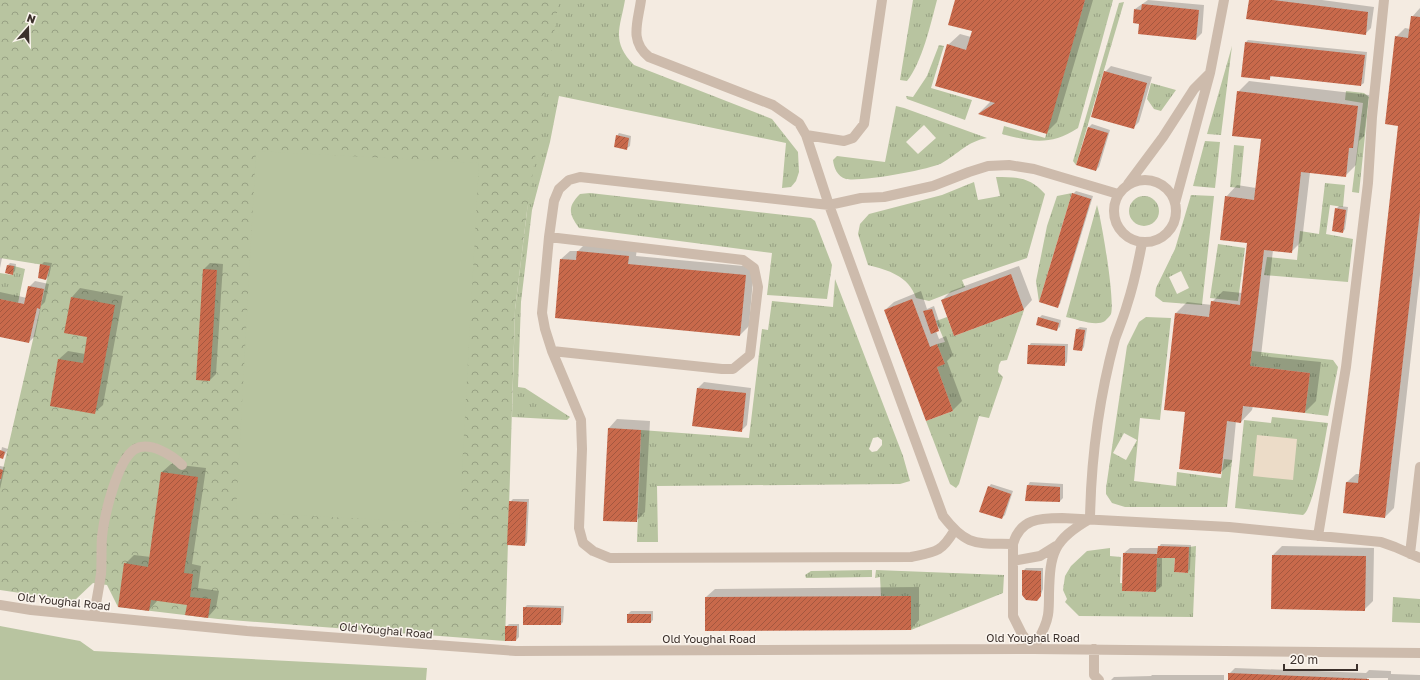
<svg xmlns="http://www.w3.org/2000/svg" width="1420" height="680" font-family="'Golos Text',sans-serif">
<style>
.grass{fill:url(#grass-tufts);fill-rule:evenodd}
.forest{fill:url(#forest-crowns)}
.pitch{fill:#b8c4a0}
.plaza{fill:#ecdcc8}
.shadow{fill:#0003}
.building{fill:url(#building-hatch)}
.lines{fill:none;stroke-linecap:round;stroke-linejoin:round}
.minor{stroke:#cdbbac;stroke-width:10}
.labels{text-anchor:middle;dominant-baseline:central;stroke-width:3;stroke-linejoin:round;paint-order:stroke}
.street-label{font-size:11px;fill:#3b302b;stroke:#fbf5ee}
</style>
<defs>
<pattern id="grass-tufts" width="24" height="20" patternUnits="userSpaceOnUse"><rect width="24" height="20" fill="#b8c4a0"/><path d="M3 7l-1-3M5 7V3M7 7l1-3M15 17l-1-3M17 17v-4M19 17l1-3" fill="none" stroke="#97a083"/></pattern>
<pattern id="forest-crowns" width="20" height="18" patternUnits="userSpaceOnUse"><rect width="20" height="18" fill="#b8c4a0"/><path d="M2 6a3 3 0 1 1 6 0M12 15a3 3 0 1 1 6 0" fill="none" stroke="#97a083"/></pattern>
<pattern id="building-hatch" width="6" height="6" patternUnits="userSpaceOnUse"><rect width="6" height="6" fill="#c8694b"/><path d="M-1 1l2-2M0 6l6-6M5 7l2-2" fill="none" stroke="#a4573f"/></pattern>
</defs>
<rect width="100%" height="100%" fill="#f4ebe1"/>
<path class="grass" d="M546,0H625C620,29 611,41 634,65L772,119L798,152L799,172L796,181L791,187L782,188L786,143L559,96L550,142L532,210L521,302L518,387L525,388L570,417L567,420L512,417L515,310L527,211Z
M913,0H937C931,23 922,63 907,81L900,80Z
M1085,0H1113L1078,128C1050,146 1032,142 1002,134L1004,126L1045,138Z
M1124,2L1076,165L1073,161L1119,3Z
M939,45L944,46L931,88L972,100L965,120L907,99L906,96L913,97L927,76Z
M1232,46L1221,135L1207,134Z
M1151,83L1176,90L1161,111L1154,109L1147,99Z
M1346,91L1364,93L1369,97L1359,193L1352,192L1363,103L1345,100Z
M896,106L904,108L987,138C968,141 958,154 942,163C929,170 860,182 846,179C837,176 834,168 833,160L837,156L885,162ZM924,125L936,138L918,154L906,142Z
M1205,141L1220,142L1215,188L1193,186Z
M1234,145L1244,146L1240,188L1230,187Z
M996,177C1017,177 1030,177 1045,194L1027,258L962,280L965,287L929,301L916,298C909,276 888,270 868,265L858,234L860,224L869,214L942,195L974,182L978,200L1000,196Z
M1325,183L1345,185L1343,207L1330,205L1326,234L1353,239L1348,282L1264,275L1267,257L1297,260L1300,231L1319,234Z
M590,193L811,218L815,221L832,265L827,299L767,295L772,253L579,228C569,214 567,207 580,194Z
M1072,193L1039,302L1036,281L1047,226L1057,196Z
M1191,195L1214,196L1202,305L1163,302L1155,296L1156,288L1175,249ZM1181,271L1189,288L1177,294L1169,277Z
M1129 211a15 15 0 1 1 30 0a15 15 0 1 1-30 0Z
M1097,205C1102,222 1115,300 1111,314C1110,316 1107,319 1105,321C1096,327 1076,319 1066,317Z
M1218,244L1245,248L1238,301L1210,298Z
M14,266L25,269L18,303L0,299V273L12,275Z
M835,279L903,456L910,481L900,484L657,486L658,542H637L641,430L749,438L762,329L768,330L772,301L833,307ZM878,437L882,440V445L877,451L872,452L869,449L873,438Z
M1024,310L1007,360L1001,361L999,365L998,372L1003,377L989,418L979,416L959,484L956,488L950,484L926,421L953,411L937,367L945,364L937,344L945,342L936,321L947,317L954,336Z
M1146,317L1171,318L1160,420L1140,418L1134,481L1176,486L1177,472L1221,478L1224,459L1232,460L1227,507H1125L1112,503L1106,494V488L1127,346L1139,322ZM1124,433L1137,440L1126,460L1113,453Z
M1252,351L1333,360L1338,367L1328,416L1305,413L1310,373L1250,366Z
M1272,417L1328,423C1325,438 1314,509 1303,515L1235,508L1244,420L1271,423Z
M1196,546L1193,617L1079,616L1065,602L1067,599L1063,590L1065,576L1071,566L1087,551L1110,548V556L1121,557L1120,583H1122V591L1156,592L1157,558H1175L1174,572L1188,573L1189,547Z
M872,570V577L806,578L805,575L811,571Z
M876,570L1004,575L1003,593L911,630V596H881L880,577L875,578Z
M1393,597L1420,599V623L1392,622Z"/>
<path class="forest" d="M0,0H559L527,211L515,310L505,641L218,619L118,607L107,585L93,583L74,601L0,590V482L50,266L0,258Z"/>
<path class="pitch" d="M256,151L479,163L459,524L236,512Z
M0,626L80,641L94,651L427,668L426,680H0Z"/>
<path class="plaza" d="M1257,435L1297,439L1293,480L1253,476Z"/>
<path class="shadow" d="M956,0H1093L1057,122L1046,133L979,113L991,101L948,45L960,34L971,37L973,31Z
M1148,0L1204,5L1202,33L1196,39L1135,9Z
M1250,0H1322L1374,7L1371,28L1365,34Z
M1420,8V275L1394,508L1385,517L1347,482L1356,474H1360L1399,125L1396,37L1405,28L1410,29L1412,17Z
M1248,40L1367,52L1364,83L1361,85L1272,76L1269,79L1246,42Z
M1111,66L1152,77L1139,122L1133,128L1105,72Z
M1249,81L1369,95L1364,136L1359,141L1356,165L1345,176L1310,172L1302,241L1291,252L1273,250L1261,356L1321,362L1316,401L1305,412L1253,406L1252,410L1241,422L1236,421L1232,462L1220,473L1186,412L1176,313L1187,302L1212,305V302L1223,291L1242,293L1248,242L1226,197L1237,185L1256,188L1262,138L1238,92Z
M1092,124L1110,130L1099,167L1096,170L1078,164L1089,127Z
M619,133L631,136L630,146L627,148L617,136Z
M1076,191L1093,196L1060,304L1057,307L1073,194Z
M1339,206L1348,207L1345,229L1343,232L1336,209Z
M586,243L637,248L636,256L754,267L749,326L740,335L561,259L570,251H578Z
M0,258H2L0,268Z
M44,262L52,263L49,276L46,279L41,265Z
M10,263L16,264L15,271L12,274L8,265Z
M210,263L223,264L216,374L210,380L204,269Z
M1019,266L1032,300L1024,309L942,300L951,291Z
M35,281L49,284L45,302L41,306L35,336L29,342L0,336V292L27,298L29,287Z
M80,288L123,296L103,405L94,413L59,359L68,351L85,354L88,336L72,297Z
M921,291L927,309L934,306L941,327L936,331L939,339L946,336L953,355L947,361L962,401L953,410L927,420L885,310L894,302Z
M1042,315L1061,320L1060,327L1057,329L1039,318Z
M1080,327L1087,328L1084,347L1082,350L1077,329Z
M1031,343L1068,344L1067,362L1064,365L1029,346Z
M704,382L751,388L747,425L741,431L698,388Z
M617,419L650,421L645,512L636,521L609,428Z
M2,447L8,449L3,458L0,457Z
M171,464L206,468L192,564L201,566L198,588L219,591L216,608L208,617L188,604L158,600L149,610L125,564L134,555L151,557L162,472Z
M0,466L5,467L0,489Z
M1030,482L1063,484V498L1060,501L1028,485Z
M991,484L1013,491L1005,515L1002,518L989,487Z
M513,499H529L527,542L525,545L510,502Z
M1161,544L1191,545L1190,569L1188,572L1176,557H1162V586L1156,591L1124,553L1130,548H1158Z
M1282,546L1374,548L1373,601L1364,610L1273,555Z
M1026,568H1043V589L1040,597L1023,571Z
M919,587V620L911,629L706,597L715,589Z
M527,605L564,606L563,622L561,624L524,608Z
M631,611H653V620L651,622L628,614Z
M509,624H519V637L516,640L506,627Z
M1235,668L1366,673L1369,670L1391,671V674L1420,675V680H1388V678H1367V680H1376H1229V674Z
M1152,675H1224V680H1111L1114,677L1151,676Z"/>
<path class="building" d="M955,0H1085L1047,134L978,114L995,103L935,86L947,44L966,50L972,31L948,25Z
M1249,0H1273L1368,12L1366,35L1246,19Z
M1142,4L1199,10L1196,40L1138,34L1139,24L1133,23L1134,9L1141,10Z
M1411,16L1420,17V211L1385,518L1343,513L1346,482L1358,483L1398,126L1385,124L1395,36L1408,38Z
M1245,42L1365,55L1361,86L1270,76V80L1241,77Z
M1104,71L1147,83L1134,129L1091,117Z
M1237,91L1358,106L1353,148H1349L1346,177L1301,172L1292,253L1264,250L1250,366L1310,373L1305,413L1243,406L1241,423L1227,421L1221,474L1179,469L1185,412L1164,410L1175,313L1209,317L1211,301L1240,305L1247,243L1220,240L1225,196L1254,200L1261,139L1232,136Z
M1088,127L1108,133L1096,171L1076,165Z
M616,135L629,138L627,150L614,147Z
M1072,193L1091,199L1058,308L1039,302Z
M1335,208L1346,210L1343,233L1332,231Z
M577,251L629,256L628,264L746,275L740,336L555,318L560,259L576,260Z
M40,264L50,266L46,280L38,278Z
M7,265L14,266L13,275L5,273Z
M203,269L217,270L210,381L196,380Z
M1011,274L1024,310L954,336L941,300Z
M28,286L44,289L40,309L37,308L29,343L0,337V299L24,304Z
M71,297L115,305L95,414L50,406L58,359L83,363L87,337L64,333Z
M912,299L930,347L937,344L945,364L937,367L953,411L926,421L884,310Z
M932,309L939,331L931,334L923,311Z
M1038,317L1059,323L1057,331L1036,325Z
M1076,329L1085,330L1082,351L1073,350Z
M1028,345L1065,346V366L1027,364Z
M697,388L746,393L742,432L692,426Z
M608,428L641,430L637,522L603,521Z
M0,450L5,452L3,459L0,458Z
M0,469L3,470L1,479H0Z
M161,472L198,477L184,573L193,574L190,597L211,599L208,618L185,615L187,605L151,600L149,611L118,607L124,563L148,567Z
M1027,485L1060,487V502L1025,501Z
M988,486L1011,494L1002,519L979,512Z
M509,501L527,502L525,546L507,545Z
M1158,546L1189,547L1188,573L1174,572L1175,558H1157L1156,592L1122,591L1123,553L1157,554Z
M1272,555L1366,556L1365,611L1271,609Z
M1022,570L1041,571V596L1037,601L1026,600L1022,595Z
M911,596V630L705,631V597Z
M523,607L561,608V625H523Z
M627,614H651V623H627Z
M505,626H517L516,641H505Z
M1228,673L1369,679V680H1228Z"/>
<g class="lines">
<path class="minor" d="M641,0C638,22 629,41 649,57L773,105L799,123L806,135L844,141L853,138L864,124L882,0
M806,135L829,205L943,516C967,547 976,543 1013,544
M1114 211a31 31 0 1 1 62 0a31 31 0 1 1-62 0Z
M1128,184L1163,137L1194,89L1210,73
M1175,203L1210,73L1224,0
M549,237L743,260L754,268L758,287L750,355L733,369H722L552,351
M1090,519C1053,540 1050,553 1049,594C1049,601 1049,609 1048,615C1046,628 1039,638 1033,649L1022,634L1013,616V544C1020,519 1039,518 1062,518L1229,527L1381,542L1395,547L1420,558
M1090,519C1091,459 1099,398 1115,339C1119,328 1124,316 1127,305C1134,284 1138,264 1142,243
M954,531C941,553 935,552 911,557L610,558L593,551L583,543L579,528L582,449L581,420L552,351L545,329L542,313L549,237L554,201L559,189L569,180L580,177L829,205L861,198L884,197L933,186L969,172L988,166L1009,165L1034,169L1118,194
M1318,536L1346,367L1368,183L1372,117L1384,0
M1410,554L1420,467
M1013,561L1040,556L1056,546
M0,605L31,610L247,631L516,651L1033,649L1420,653
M94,616C96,602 99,588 101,574C102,562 101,549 102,537C104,517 117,460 135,449C150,441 172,455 182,465
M1094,649V675L1099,680"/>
</g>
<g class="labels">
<g class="street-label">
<text transform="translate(64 601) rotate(6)">Old Youghal Road</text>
<text transform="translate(386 630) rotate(5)">Old Youghal Road</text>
<text x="1033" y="637">Old Youghal Road</text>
<text x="709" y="638">Old Youghal Road</text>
</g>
</g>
<g transform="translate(28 28) rotate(20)" stroke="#fbf5ee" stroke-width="3" paint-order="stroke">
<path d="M0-3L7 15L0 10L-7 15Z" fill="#3b302b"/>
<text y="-6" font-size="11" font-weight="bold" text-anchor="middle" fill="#3b302b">N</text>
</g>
<path d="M1284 664v6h73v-6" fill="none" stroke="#3b302b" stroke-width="2"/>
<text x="1290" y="664" font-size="12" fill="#3b302b" stroke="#fbf5ee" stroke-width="3" paint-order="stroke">20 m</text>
</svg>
